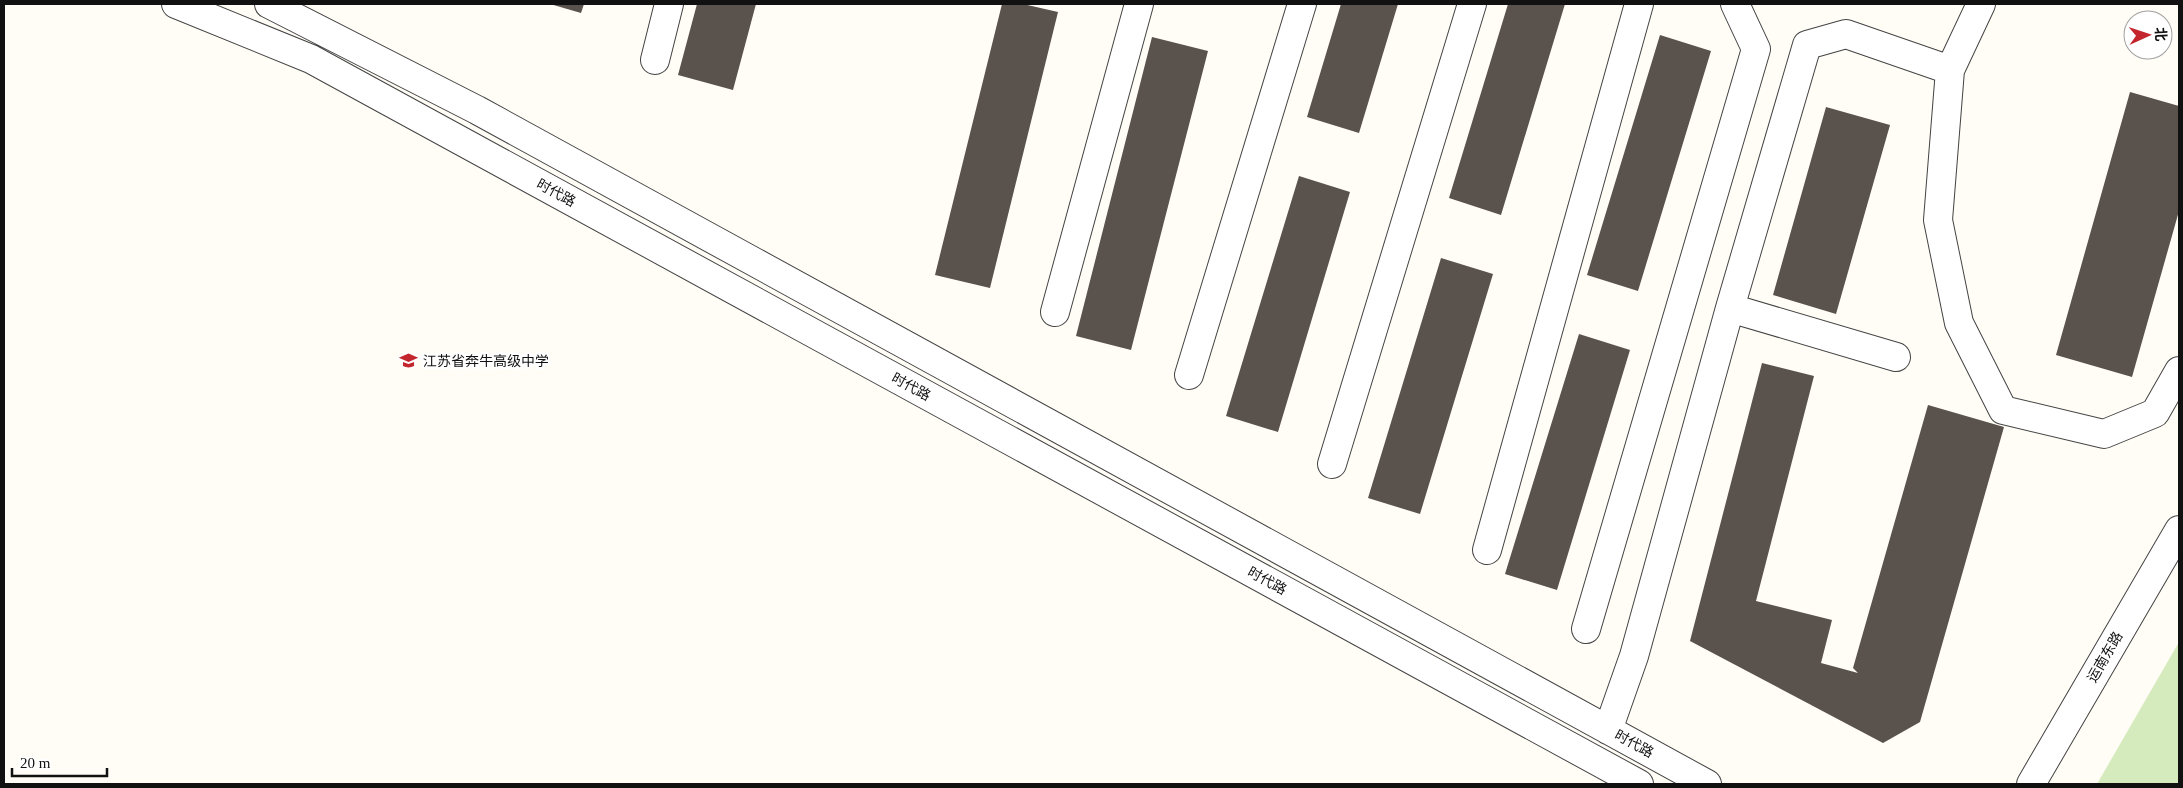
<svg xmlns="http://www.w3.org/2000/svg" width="2183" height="788" font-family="'Times New Roman','Noto Sans SC',serif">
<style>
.green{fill:#d5ebbd}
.building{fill:#5a524d}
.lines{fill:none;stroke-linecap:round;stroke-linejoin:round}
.minor-casing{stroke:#444;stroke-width:30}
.minor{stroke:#fff;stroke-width:28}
.labels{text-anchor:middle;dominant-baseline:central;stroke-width:5;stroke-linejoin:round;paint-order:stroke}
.street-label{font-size:14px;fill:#111;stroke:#fff}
.poi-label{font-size:14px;fill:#111;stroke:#fff;text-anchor:start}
</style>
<rect width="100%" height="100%" fill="#fffdf5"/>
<path class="green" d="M2179,642V784H2097Z"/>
<path class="building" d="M550,4H584L581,13Z
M697,4H756L733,90L678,75Z
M1002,4H1023L1058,12L990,288L935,275Z
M1341,4H1398L1359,133L1307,117Z
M1508,4H1565L1501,215L1449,198Z
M1660,35L1711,51L1638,291L1587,275Z
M1152,37L1208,51L1131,350L1076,336Z
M2130,92L2179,106V211L2132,377L2056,355Z
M1826,107L1890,125L1836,314L1773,295Z
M1299,176L1350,192L1278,432L1226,416Z
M1441,258L1493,274L1420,514L1368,498Z
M1579,334L1630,350L1557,590L1505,574Z
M1762,363L1814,376L1756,601L1832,620L1821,663L1858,673L1853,668L1928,405L2004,427L1920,722L1883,743L1690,641Z"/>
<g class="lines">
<defs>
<path id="minor" d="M176,4L311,59L1639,784
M269,4L477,110L1707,784
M1981,4L1950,70L1938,220L1959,323L2003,410L2104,434L2155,413L2179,371
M655,60L669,4
M1730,308L1896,357
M1055,312L1139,4
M1189,375L1302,4
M1332,464L1472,4
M1487,550L1639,4
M1586,629L1756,49L1735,4
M1608,730L1634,656L1730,308L1807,45L1846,34L1950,70
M2031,784L2179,530"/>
</defs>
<use href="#minor" class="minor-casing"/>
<use href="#minor" class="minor"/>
</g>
<defs>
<symbol id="school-bare" viewBox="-9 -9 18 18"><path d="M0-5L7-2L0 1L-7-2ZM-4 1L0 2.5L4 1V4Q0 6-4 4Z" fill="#c4262e" stroke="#fff" stroke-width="2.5" paint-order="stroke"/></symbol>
</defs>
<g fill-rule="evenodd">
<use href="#school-bare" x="396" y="348" width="25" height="25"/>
</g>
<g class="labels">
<g class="street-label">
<text transform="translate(556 193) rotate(29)">时代路</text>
<text transform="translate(911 387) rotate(29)">时代路</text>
<text transform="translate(1267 581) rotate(29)">时代路</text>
<text transform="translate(2105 657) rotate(-60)">运南东路</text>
<text transform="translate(1634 744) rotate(29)">时代路</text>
</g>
<g class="poi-label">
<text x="423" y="361">江苏省奔牛高级中学</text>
</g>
</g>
<rect width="2183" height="788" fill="none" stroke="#111111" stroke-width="10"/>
<g transform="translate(2148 35) rotate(87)"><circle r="24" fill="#ffffff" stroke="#a0a0a0"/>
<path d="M0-4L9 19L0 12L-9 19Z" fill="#c4262e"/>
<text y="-8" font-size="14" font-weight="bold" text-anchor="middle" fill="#111111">北</text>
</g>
<path d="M12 768v8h95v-8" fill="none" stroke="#111111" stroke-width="2.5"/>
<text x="20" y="768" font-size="15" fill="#111111" stroke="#ffffff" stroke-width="4" paint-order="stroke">20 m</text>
</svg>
